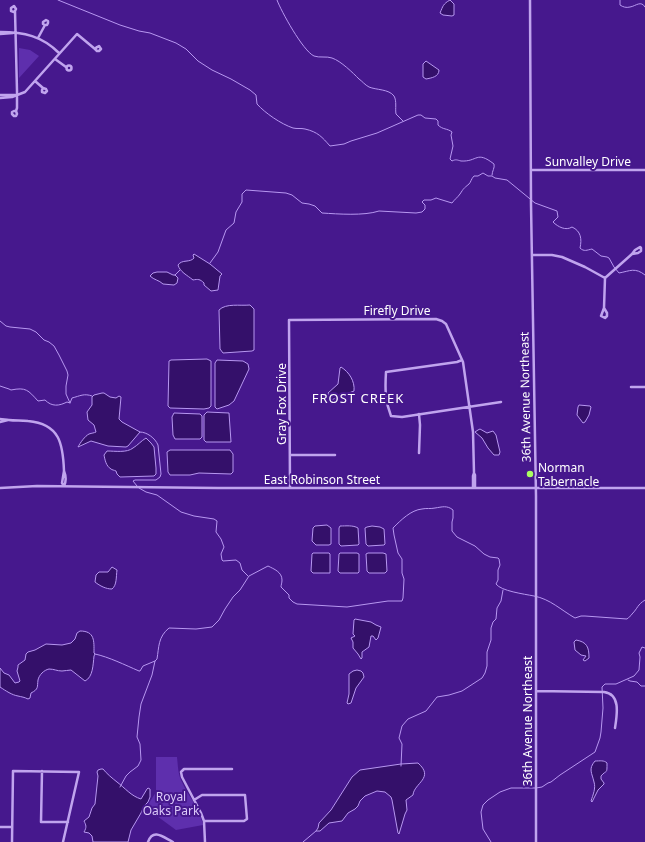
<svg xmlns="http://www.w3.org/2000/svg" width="645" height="842" font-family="'Noto Sans',sans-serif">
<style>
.green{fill:#5e2fad}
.water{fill:#34106a;stroke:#b797f1}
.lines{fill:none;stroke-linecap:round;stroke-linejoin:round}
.stream{stroke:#b797f1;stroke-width:1}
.minor{stroke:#c0a4ee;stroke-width:2.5}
.poi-dot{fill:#aaff61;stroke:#46188d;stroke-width:1.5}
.labels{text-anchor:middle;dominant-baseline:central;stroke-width:4;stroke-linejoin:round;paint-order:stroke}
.street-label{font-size:12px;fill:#fff;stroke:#46188d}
.poi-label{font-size:12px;fill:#fff;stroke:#46188d;text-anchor:start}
.park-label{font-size:12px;fill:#dccafa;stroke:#46188d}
.neighbourhood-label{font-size:13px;letter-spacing:1px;fill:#fff;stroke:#46188d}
</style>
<rect width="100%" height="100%" fill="#46188d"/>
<path class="green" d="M19,48L30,50L39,56L19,78Z
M156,757H177C178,766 178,775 182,782C188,796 200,809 203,825L176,830L146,808L156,792Z"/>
<path class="water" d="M450,0L454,4V15L452,16L443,15L440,13C443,6 443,4 450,0Z
M426,61L439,70C439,77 431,78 426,79L423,77V64Z
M194,254L210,264L222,274L220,276L218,290L211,291L204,285V283C200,279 198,279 193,280C187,275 180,272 178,265C182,259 190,263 194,258L193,255Z
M157,272H167L173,275H175L178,278L177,283L174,285L163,284C159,280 154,280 150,276L153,273Z
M250,305L254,309V350L252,351L223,353L220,349L219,310C226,303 240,306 250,305Z
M207,359L211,361V406L209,408L204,409L170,408L168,406L169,361L171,360Z
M217,360L243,361L248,364L249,369L234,401L229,405L217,409L215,407V363Z
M341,367C349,372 355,381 354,391L331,400L328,393L338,384L340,368Z
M102,393H104L110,397L116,398L119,396L121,397L119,419L122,422L140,432L128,446L126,447L108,446L91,441L78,447C80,443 85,436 89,434C92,433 94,433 96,432L94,425L88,420L87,412L92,405V397L94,395Z
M579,405L590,406L591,407L589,415L585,422L583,423L577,415L578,407Z
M207,412L229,413L231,442H206L204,440V415Z
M174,413L200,414L202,416V437L200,439H175L173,435L172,417Z
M480,429L487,433L493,431L496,435L500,452L499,455H494L488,448L482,438L475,432L478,430Z
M146,438L151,443L154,447L156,468V474L154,476L120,477L117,474L116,471C114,470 112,470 111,469C106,466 105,460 104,455L107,451C115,451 127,453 133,448C138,445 141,441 146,438Z
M170,450H230L233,454V472L231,474L199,473L190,475H170L168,472L167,452Z
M327,525L331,528V544L329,545H316L312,541L313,528L315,526Z
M340,526C346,526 353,525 358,528L359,544L358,545L341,546L339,544V528Z
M372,526L380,527L384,529L385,544L384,545L368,546L366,544L365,528L367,527Z
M313,553H329L330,554V573H313L311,571L312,554Z
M340,553H357L359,554V572L358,573H340L338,571L339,554Z
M368,553H383L386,554L387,571L385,573H369L367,571L366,554Z
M112,567L117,570C116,577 117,585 112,589C106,589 100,586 95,582L96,575L99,572H108Z
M355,619L371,622L376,625L381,627L378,638L376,640L373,636H371L369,647L362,652V658L361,659L358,654L353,648V642L351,638L355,636L353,634L354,620Z
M80,631C95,631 94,641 94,653L95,654L94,656C93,665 93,677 85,681L71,670C68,670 65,671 62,671C57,671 54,669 49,669C44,670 39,675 38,680C37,687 39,689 31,693L30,698L28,699C24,697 22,697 18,696C12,695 6,691 0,687V668L4,673L9,675L15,683L19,682L20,681L17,671L18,667V665L25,660L26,654L28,652L35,650L46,644L62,645L71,643L75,639L77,633Z
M576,640C587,642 589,647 589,658L585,661L583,660L586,656L581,655L575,650L574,642Z
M357,670L361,671L363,673L364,677L356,688L351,703L348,704L347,703L349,694V674L353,671Z
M595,761C600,761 604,760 607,763C607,775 607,769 601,776V779L604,783V784L598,790L592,802L591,801C593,795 596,788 594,782C592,773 588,769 595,761Z
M418,763C435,778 414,783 413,795L406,800L407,810L405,814L399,834L398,833L392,800L391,797L385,792L377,791L365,796L360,801L358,806L355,809L348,813L342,821L329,823L320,831H316L318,828L319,823L331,810L352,777L360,770L401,764Z
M101,769H103C107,774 112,778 117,782C125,788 131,796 141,799L147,789L148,788L150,789V797L148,802L144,806L141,813L131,830L128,842H93L92,836L89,833L84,832C87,827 86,825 84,821L89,817L92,808L95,804L98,776L97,772L98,770Z"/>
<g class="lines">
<path class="stream" d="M58,0L120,25L139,31L150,33L176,43L186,49L198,61L212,70L231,79L250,90L256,95L257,104C265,113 281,124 293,128C297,129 301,128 305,129C318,132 322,137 330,146L344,144L351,141L377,133L418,115H421L425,118L436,119L438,121V125C443,130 447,128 452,132L451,135L453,146L450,159L452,161C456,159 457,160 461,161C478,162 476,150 494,164C495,168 492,171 492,175
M277,0C281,11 303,51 314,56C319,58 327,56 332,58C341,61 353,73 359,79C362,81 365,85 369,87C376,90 389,89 394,96C397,101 395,109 396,114L403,121
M620,0V5C623,7 626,8 630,7C636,6 641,0 645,7
M210,263L218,252L226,230L234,223L236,212L242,202V194L246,190L286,193L292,195L302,203L309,204L315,206L322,213C338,214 364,216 379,211L416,213L422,212L425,209V205L422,202L424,200H431L436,198L439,199L452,203C454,200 458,197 460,194C464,188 463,189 469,184C471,182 471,179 474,176H478L483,173L488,176H492L495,178L507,180L535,203L557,211L558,217L553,222C558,227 566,231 572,227C581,231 582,239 580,248C584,252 587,250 592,249L601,256L607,257L609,258L614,267L619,273C630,271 635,267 645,275
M175,275L180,270
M0,321L6,326L10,327L30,329L36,332L44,340L49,342L54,346L59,355L67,371L68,375L66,386V394L70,403
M0,386L9,389L11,390C26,387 28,390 38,401L45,400C52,407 59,406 67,402L70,403L72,398C80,396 84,393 92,396
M137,486L133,481L135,480H156L160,477L161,474L158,445C155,438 147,432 140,432
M139,488L146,492L157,495L181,512L194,516L214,519L217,521L216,532L221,539L224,547L221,554L222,560L223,561L236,560L240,563L242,570L248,576
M95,654C109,657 125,665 139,671H140L143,666L155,661
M628,680L630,681L637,682L641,686H645
M401,766L402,744L399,738L402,726L408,719L426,711L437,697L449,695L462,691L482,678L485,673L487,666V652L491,640V628L493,622L496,619L497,608L501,601L503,590
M120,787L126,776L130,772L138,766L141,760L140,744L137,737L139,717L141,704L152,675L155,661L157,659C159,647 158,637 169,628L196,629L212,627L219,620L225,609L233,597L240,590L249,576L268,566C274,569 282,572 282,580C282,583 281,585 281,587L289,595V598L293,602L297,604L347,607L388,601H402L403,598L404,579L402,573V559L398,553L394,535L393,528C401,520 411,510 422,509C426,508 431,509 435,508C442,507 447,505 453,510V518L452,522V531L457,537L475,546L484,554L490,557L498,558L499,559L500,565L498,570V580L496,584C501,591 524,594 534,596C550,599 561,610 575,618L581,616H585L627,619C629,617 631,616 632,614C638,608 637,605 645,600
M303,842L316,831
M491,842L483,829L481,812L483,805L488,800L500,792L511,788H536L542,787L548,783L551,782L560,775L595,752L600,738L601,732L603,708L602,687L605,684H616L634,676L639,670L640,657L639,653L642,647L645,648"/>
<path class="minor" d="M530,0L531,204L536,496V842
M15,11L14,12L11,11V8L14,6L16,9L15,11L17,91V108L16,111L17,114L16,116H14L12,114V112L14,111H16
M0,32C24,32 42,36 59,53
M0,34L13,33
M38,38L45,25H47L48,23V21L46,20L43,22V24L45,25
M55,59L66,67
M66.5 68a2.5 2.5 0 1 1 5 0a2.5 2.5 0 1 1-5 0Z
M35,81L43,88L46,89L47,91L45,93L42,92V90L43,88
M0,95H15
M0,98L12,97L25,92L77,34L95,49L97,51H99L101,49L99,46L97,47L95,49
M531,170H645
M532,255H552L562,257L585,267L605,278
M604,308L607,313V316L605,318L601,316L604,308L605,278L632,254L635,250L640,247L641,248V251L638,253L632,254
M462,360L457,362L386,372C385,388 385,401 391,416L402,417L501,402
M631,387H645
M0,419C3,419 6,420 9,420C15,421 22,420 28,421C60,424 63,444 64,471
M0,422L8,420
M419,453L420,425L419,414
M290,455H335
M64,471C66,476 66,482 64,486L62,483Z
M0,488L37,486L218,488H645
M290,488L289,320L436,319L442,321L446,324L463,362L473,432L474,473L475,475V488
M473,488V476L474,473
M536,691L604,692C621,694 617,715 615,728
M42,771L41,822H68
M194,800L202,795H245L247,819L244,821H204
M0,827H12
M12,842L13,771L79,772L63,842
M148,842C153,828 163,837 173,842
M205,842L204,821L201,813L182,777L181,772L184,769H232"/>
</g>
<circle class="poi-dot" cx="530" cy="474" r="4"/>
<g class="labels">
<g class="street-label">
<text x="588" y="161">Sunvalley Drive</text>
<text x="397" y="310">Firefly Drive</text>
<text transform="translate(525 397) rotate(-91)">36th Avenue Northeast</text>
<text transform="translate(281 404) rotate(-90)">Gray Fox Drive</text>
<text x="322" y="479">East Robinson Street</text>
<text transform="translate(527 721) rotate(-90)">36th Avenue Northeast</text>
</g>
<g class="poi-label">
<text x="538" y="467">Norman<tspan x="538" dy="14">Tabernacle</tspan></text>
</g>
<g class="park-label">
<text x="171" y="796">Royal<tspan x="171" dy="14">Oaks Park</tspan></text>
</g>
<g class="neighbourhood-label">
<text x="358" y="398">FROST CREEK</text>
</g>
</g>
</svg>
